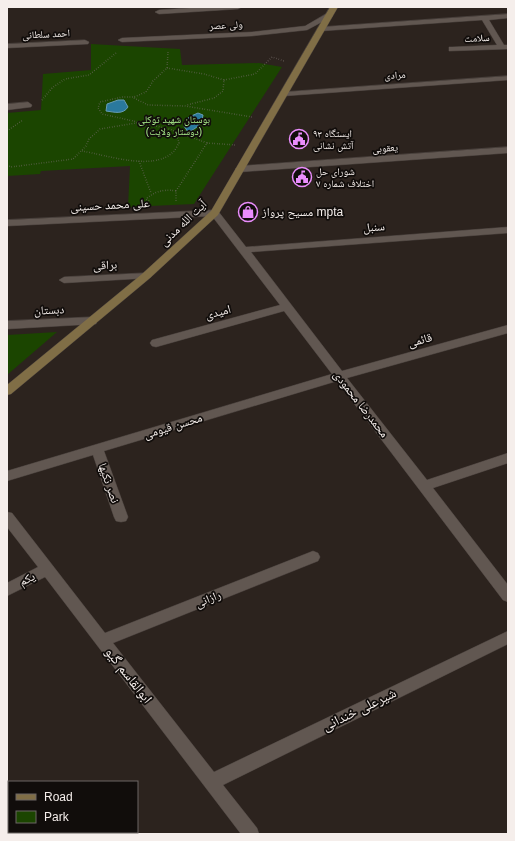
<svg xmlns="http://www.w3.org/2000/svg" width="515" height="841" font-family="Helvetica,'Noto Naskh Arabic',sans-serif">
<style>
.green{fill:#1b4500}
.water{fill:#2a799d;stroke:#679cb4}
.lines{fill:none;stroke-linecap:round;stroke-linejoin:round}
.minor-casing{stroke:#463e3a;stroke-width:1}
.secondary-casing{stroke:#463e3a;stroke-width:1}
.path{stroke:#746b67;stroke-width:1.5;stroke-dasharray:0.5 2;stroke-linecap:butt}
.minor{fill:#615751;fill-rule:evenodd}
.secondary{fill:#806e46;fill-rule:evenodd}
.labels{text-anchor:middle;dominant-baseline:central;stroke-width:3.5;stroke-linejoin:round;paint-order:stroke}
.far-street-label{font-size:10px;fill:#f5eeeb;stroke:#110d0b}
.far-park-label{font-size:10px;fill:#abef8c;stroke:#110d0b}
.far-poi-label{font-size:10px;fill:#f5eeeb;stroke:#110d0b;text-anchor:start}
.street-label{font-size:12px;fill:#f5eeeb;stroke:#110d0b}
.poi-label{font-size:12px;fill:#f5eeeb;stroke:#110d0b;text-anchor:start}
.near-street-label{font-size:14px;fill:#f5eeeb;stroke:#110d0b}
</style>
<rect width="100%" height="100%" fill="#2c231e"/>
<path class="green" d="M91,44L180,49L182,65L259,63L282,67L194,204L128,207L130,166L41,171L40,174L7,176V113L41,110L43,74L91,70Z
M57,332L7,375V335Z"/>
<path class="water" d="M118,100H124L128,107C123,115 114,112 106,111L107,104Z
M198,113L203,115C202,124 196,129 188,132L184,126L189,117Z"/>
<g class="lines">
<defs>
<path id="minor" d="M204,7H242L238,9L159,14L155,12L159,10Z
M326,14L333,16L307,30L252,36L122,42L118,40L122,38L252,32L305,26Z
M508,14V18L489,20L504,45H508V49L449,51V47H452L497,45L482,20L321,31L317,29L321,27Z
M85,40L89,42L88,44L7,48V44Z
M508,76V80L284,96L280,94L284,92Z
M28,102L32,105L31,107L7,110V104Z
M508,147V153L240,172L235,169L240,166Z
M215,210L218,211L246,247L508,227V233L251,252L342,371L508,325V333L347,378L427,480L508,453V463L433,488L508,585V602L503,600L337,381L104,451L128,517L126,521L121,522L116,521L114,517L93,455L7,481V471L332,374L284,311L156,347L152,346L150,343L152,340L280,305L212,216L7,226V220Z
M146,273L151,276L150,278L64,283L59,280L64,277Z
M92,317L96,318L97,321L96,324L7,329V321Z
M7,512L12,513L105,633L308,553L313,551L318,553L320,557L318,561L113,643L214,772L508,631V644L223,785L257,828L259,834H241L45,577L7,596V583L38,567L7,527Z"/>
<path id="secondary" d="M330,7H338L218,215L150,278L11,394L7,395V385L142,274L211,211Z"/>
</defs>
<use href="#minor" class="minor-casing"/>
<use href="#secondary" class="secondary-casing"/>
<path class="path" d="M168,52L167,68L153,81L146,92L134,97H122L100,102L98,108L102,114L169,129L207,143L176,191
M167,68L204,74L224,80L223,91L214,98L187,105
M224,80L255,74L272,57L284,61
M134,98L148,105L185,106L252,117
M42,100L52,88L65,79L89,75L116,53
M7,131L23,120
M207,143L236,145
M82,151C106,155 152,171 172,153C175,151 177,146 179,143L176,132
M139,161L151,193
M7,165L11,167L73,159L86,146L89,139L100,129L142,122
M149,201L146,199C155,191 164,189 176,191V201"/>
<use href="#minor" class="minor"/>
<use href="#secondary" class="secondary"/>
</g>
<defs>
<symbol id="civic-ring" viewBox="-11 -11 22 22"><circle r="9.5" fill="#110d0b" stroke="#ea8dfc" stroke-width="1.5"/><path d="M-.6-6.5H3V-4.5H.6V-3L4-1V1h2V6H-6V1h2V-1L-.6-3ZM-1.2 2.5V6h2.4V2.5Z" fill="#ea8dfc"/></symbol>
<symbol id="shop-ring" viewBox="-11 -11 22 22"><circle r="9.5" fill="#110d0b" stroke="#ea8dfc" stroke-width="1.5"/><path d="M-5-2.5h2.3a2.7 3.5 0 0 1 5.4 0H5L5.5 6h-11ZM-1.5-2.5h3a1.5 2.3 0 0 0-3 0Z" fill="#ea8dfc"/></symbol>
</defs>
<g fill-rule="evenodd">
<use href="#civic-ring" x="288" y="128" width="22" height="22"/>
<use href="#civic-ring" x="291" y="166" width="22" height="22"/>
<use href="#shop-ring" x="237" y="201" width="22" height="22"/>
</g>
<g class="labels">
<g class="far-street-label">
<text transform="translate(226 25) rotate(-3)">ولی عصر</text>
<text transform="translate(46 34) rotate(-3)">احمد سلطانی</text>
<text transform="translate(477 38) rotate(-3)">سلامت</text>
<text transform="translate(395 75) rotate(-4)">مرادی</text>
<text transform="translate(385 148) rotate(-4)">یعقوبی</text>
</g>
<g class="far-park-label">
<text x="174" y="119">بوستان شهید توکلی<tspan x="174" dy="12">(دوستار ولایت)</tspan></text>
</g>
<g class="far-poi-label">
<text x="313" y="133">ایستگاه ۹۳<tspan x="313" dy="12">آتش نشانی</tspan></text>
<text x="316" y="171">شورای حل<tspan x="316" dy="12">اختلاف شماره ۷</tspan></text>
</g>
<g class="street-label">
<text transform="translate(110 205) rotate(-3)">علی محمد حسینی</text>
<text transform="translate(183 223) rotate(-44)">آیت الله مدنی</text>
<text transform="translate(374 227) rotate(-4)">سنبل</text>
<text transform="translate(105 265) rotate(-3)">براقی</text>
<text transform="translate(49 310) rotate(-3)">دبستان</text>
<text transform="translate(218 312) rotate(-15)">امیدی</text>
<text transform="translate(420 340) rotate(-15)">قائمی</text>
<text transform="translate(361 404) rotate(52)">محمدرضا محمودی</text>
<text transform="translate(173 426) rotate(-17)">محسن قیومی</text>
<text transform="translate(109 483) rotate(71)">نصر نکیها</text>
<text transform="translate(27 579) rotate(-28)">یکم</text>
<text transform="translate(208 599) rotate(-22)">رازانی</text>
</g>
<g class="poi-label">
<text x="262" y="212">مسیح پرواز mpta</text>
</g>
<g class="near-street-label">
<text transform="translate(129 675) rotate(52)">ابوالقاسم گیو</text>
<text transform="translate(359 709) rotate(-26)">شیرعلی خندانی</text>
</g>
</g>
<rect width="515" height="841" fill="none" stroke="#f5eeeb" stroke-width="16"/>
<rect x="8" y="781" width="130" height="52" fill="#110d0b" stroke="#6c6765"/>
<rect x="16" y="794" width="20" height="6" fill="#806e46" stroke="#6c6765"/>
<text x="44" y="801" font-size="12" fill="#f5eeeb">Road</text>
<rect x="16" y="811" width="20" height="12" fill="#1b4500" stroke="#6c6765"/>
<text x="44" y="821" font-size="12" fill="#f5eeeb">Park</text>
</svg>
